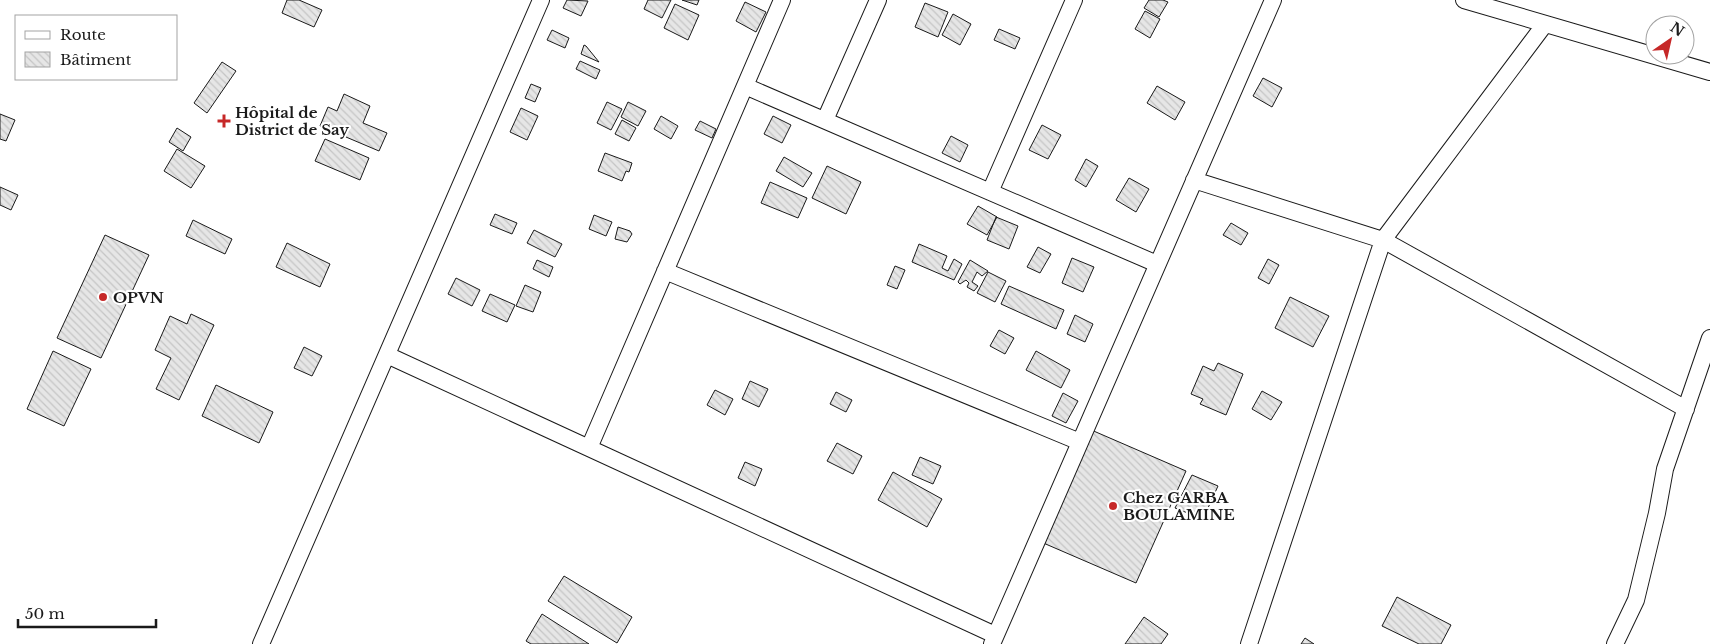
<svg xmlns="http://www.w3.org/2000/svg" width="1710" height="644" font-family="'Libre Baskerville',serif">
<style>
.building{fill:url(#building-back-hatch);stroke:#1a1a1a}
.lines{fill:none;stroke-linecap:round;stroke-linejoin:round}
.street-casing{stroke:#1a1a1a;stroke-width:18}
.street{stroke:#fff;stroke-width:16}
.poi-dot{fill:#c62828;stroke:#fff;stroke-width:2}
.labels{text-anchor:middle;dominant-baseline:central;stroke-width:4;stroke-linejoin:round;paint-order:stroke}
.poi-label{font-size:15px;font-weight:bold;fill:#1a1a1a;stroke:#fff;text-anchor:start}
</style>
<defs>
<pattern id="building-back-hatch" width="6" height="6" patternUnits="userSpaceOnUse" patternTransform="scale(1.25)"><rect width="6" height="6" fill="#e6e6e6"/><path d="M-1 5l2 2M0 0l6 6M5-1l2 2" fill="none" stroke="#c5c5c5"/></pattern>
</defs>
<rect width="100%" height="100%" fill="#fff"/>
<path class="building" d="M287,0H299L322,10L314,27L282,13Z
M567,0L588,1L581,16L563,8Z
M648,0H671L662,18L644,9Z
M682,0H699L697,5Z
M1149,0H1163L1168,2L1159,17L1144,8Z
M745,2L766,12L756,32L736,21Z
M925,3L948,12L938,37L915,27Z
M675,4L699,15L688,40L664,28Z
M1145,11L1160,19L1150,38L1135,29Z
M953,14L971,24L960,45L942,35Z
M999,29L1020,38L1015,49L994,40Z
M552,30L569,38L565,48L547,40Z
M584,45L586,46L599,62L581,54Z
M580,61L600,70L596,79L576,69Z
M222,62L236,71L207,113L194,103Z
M1263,78L1282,88L1272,107L1253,96Z
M531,84L541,88L535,102L525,98Z
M1157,86L1185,102L1175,120L1147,103Z
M344,94L370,106L363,123L387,133L379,151L320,126L328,107L337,111Z
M607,102L622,109L611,130L597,123Z
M628,102L646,111L638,126L621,117Z
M521,108L538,116L527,140L510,132Z
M0,114L15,120L6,141L0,139Z
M661,116L678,126L671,139L654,129Z
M773,116L791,125L782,143L764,134Z
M622,120L636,128L629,141L615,134Z
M700,121L716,129L712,138L695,130Z
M1042,125L1061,135L1048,159L1029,150Z
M177,128L191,137L183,151L169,142Z
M951,136L968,145L960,162L942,153Z
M325,139L369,158L360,180L315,161Z
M177,149L205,166L191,188L164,171Z
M605,153L632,163L629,172L626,171L622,181L598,171Z
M784,157L812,173L803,187L776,171Z
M1086,159L1098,166L1086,187L1075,180Z
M827,166L861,182L846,214L812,198Z
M1129,178L1149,189L1136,212L1116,200Z
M770,182L807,198L798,218L761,203Z
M0,187L18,195L11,210L0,205Z
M978,206L997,217L987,235L967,224Z
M495,214L517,223L512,234L490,225Z
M594,215L612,222L606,236L589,229Z
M996,217L1018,226L1009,249L987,240Z
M193,220L232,239L225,254L186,236Z
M1231,223L1248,233L1241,245L1223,235Z
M618,227L630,231L632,234L627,242L615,239Z
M534,230L562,244L555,257L527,243Z
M105,235L149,255L101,358L57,338Z
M287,243L330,264L320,287L276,267Z
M919,244L947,256L942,268L948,271L954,259L962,264L954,280L912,262Z
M1038,247L1051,254L1040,273L1027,267Z
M1072,258L1094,267L1083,292L1062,283Z
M1268,259L1279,265L1269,284L1258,278Z
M537,260L553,267L549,277L533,269Z
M970,260L988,271L982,276L977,272L972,282L978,286L974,291L967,287L969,283L966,280L960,284L958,282Z
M895,266L905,270L897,289L887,285Z
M988,272L1006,281L995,302L977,293Z
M456,278L480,290L472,306L448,294Z
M525,285L541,292L533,312L516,306Z
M1009,286L1064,310L1056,329L1001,304Z
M490,294L515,305L507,322L482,311Z
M1290,297L1329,316L1313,347L1275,328Z
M191,314L214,325L179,400L156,389L171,358L155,350L170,316L187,324Z
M1075,315L1093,324L1085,342L1067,334Z
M999,330L1014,338L1005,354L990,346Z
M304,347L322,356L312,376L294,368Z
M53,351L91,369L64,426L27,409Z
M1036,351L1070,370L1061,388L1026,370Z
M1218,363L1243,374L1226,415L1200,404L1203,399L1191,394L1203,366L1214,371Z
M750,381L768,389L759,407L742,399Z
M216,385L273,412L259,443L202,416Z
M715,390L733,399L725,415L707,405Z
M1262,391L1282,402L1271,420L1252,409Z
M836,392L852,400L846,412L830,404Z
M1063,393L1078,401L1066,423L1052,416Z
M1089,429L1186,471L1136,583L1041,542Z
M837,443L862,456L853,474L827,461Z
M920,457L941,466L933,484L912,475Z
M745,462L762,469L755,486L738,478Z
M893,472L942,499L927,527L878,500Z
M1192,475L1218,486L1203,519L1175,508Z
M564,576L632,617L617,643L548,601Z
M1397,597L1451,625L1441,644H1419L1382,626Z
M542,614L589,644H531L526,641Z
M1144,617L1168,634L1161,644H1125Z
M1305,638L1314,644H1301Z"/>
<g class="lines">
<defs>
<path id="street" d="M1464,0L1710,72
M745,86L1157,264
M825,120L878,0
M1194,180L1383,240L1686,409
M990,192L1074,0
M665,271L1080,442
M387,355L995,635
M589,448L782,0
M261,644L541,0
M992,644L1273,0
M1249,644L1383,240L1545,24
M1615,644L1636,600L1657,513L1665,469L1710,338"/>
</defs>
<use href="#street" class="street-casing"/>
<use href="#street" class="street"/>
</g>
<g class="poi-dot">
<path d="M221.5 113.5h5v5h5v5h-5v5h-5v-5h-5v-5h5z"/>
<circle cx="103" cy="297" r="5"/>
<circle cx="1113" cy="506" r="5"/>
</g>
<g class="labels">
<g class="poi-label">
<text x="235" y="112">Hôpital de<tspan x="235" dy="17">District de Say</tspan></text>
<text x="113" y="297">OPVN</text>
<text x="1123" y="497">Chez GARBA<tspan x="1123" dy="17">BOULAMINE</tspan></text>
</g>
</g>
<rect x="15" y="15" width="162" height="65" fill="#ffffff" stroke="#a3a3a3"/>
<rect x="25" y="31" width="25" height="8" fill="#ffffff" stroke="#a3a3a3"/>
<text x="60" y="40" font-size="15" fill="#1a1a1a">Route</text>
<rect x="25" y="52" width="25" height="15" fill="url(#building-back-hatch)" stroke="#a3a3a3"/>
<text x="60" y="65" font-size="15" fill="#1a1a1a">Bâtiment</text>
<g transform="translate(1670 40) rotate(34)"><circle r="24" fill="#ffffff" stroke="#a3a3a3"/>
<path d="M0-4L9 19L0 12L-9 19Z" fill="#c62828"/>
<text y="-8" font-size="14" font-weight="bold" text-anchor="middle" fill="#1a1a1a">N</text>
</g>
<path d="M18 619v8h138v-8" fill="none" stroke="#1a1a1a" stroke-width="2.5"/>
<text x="25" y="619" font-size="15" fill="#1a1a1a" stroke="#ffffff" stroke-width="4" paint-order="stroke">50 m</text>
</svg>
